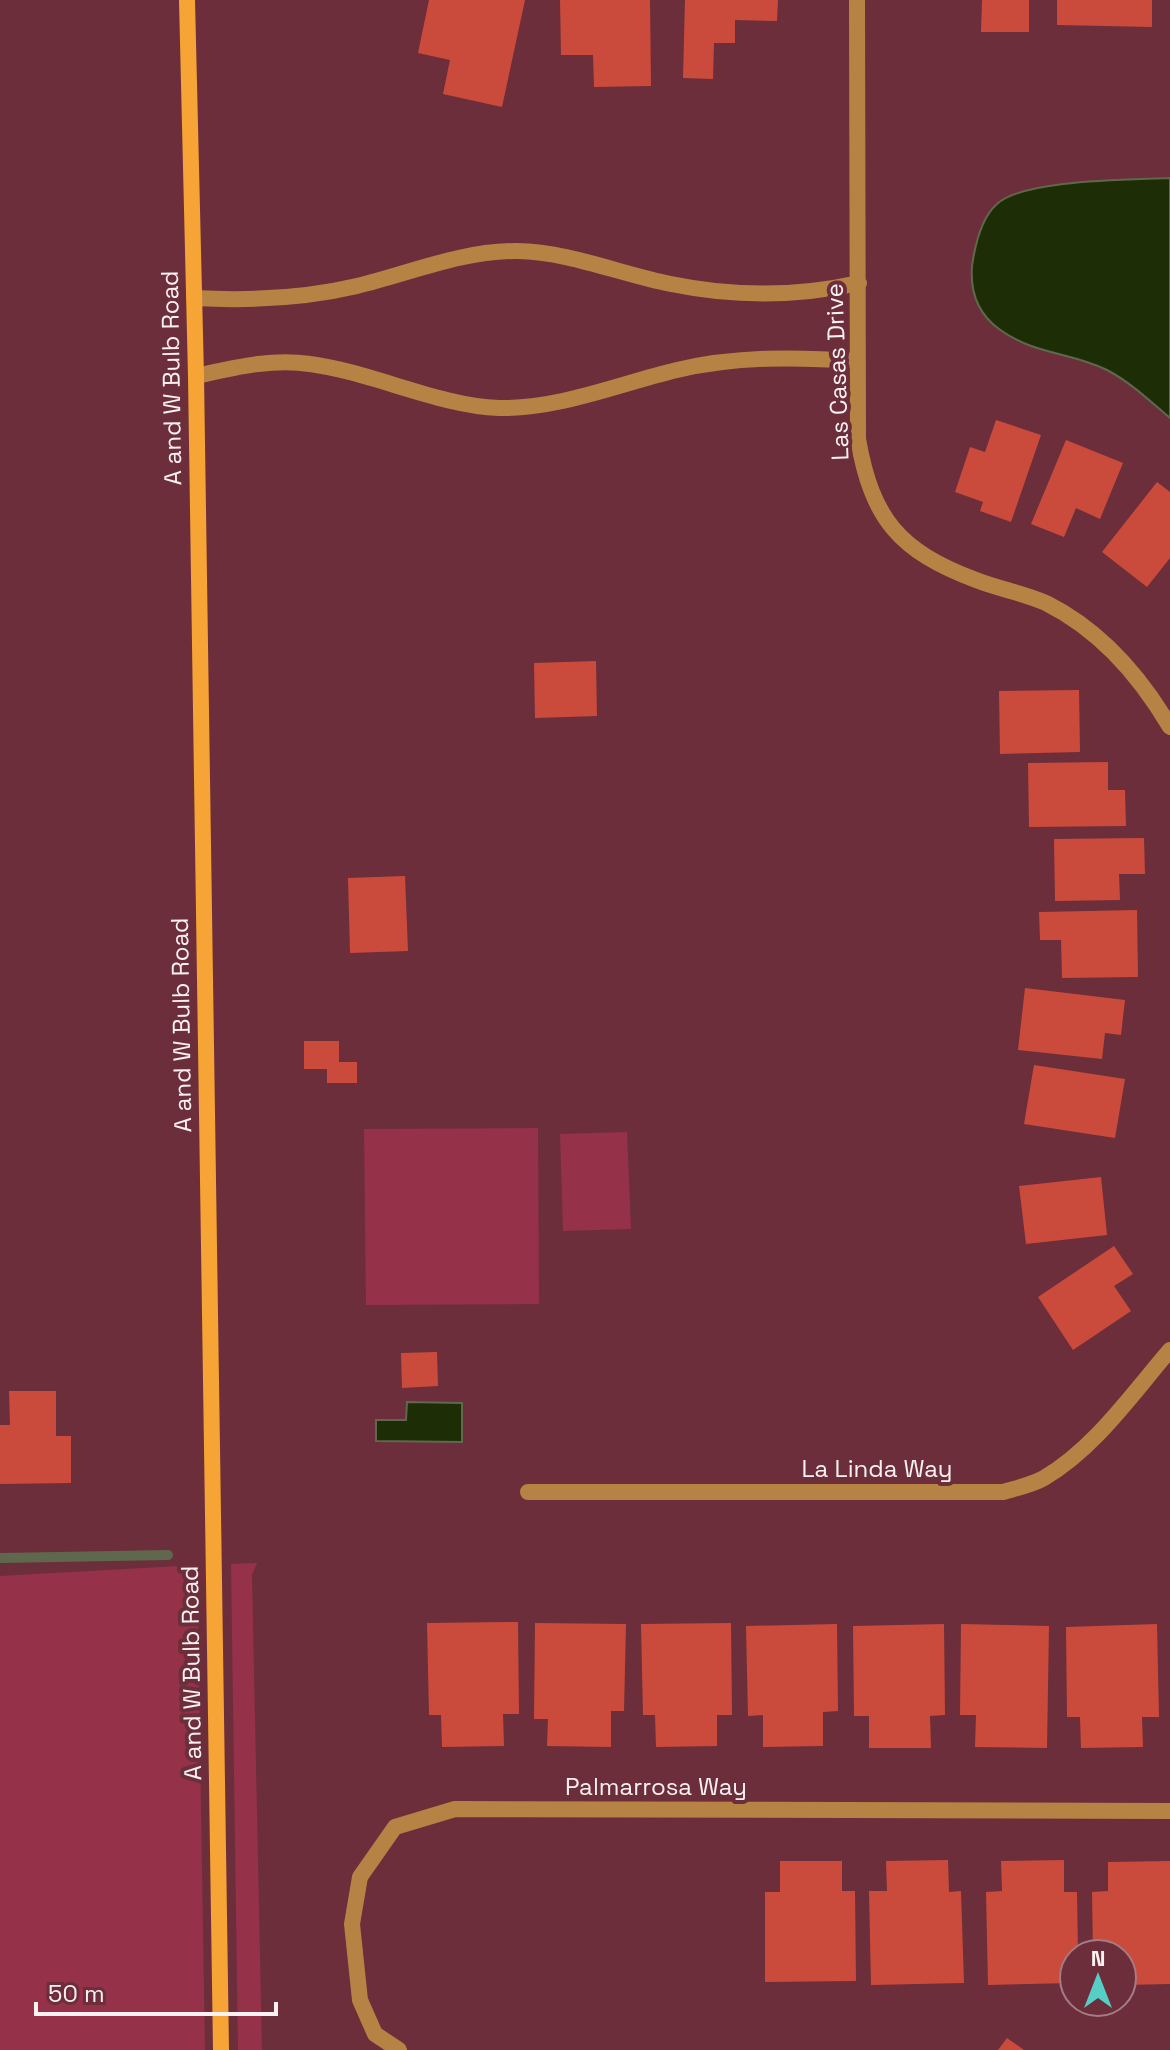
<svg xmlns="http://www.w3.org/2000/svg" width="1170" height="2050" font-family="'Space Grotesk',sans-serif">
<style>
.green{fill:#953149}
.water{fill:#1d2e06;stroke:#5f684d;stroke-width:2}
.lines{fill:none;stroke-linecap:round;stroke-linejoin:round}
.stream{stroke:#5f684d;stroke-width:10}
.building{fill:#ca4b3c}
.street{stroke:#b68345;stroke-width:16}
.secondary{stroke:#f6a435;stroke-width:16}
.labels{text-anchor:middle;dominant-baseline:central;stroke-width:8;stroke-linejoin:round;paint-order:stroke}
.street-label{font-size:24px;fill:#faf1f2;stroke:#6c2e3a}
</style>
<rect width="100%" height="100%" fill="#6c2e3a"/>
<path class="green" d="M538,1128L539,1304L366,1305L364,1129Z
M627,1132L631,1229L563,1231L560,1134Z
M257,1563L252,1575L262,2050H238L231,1564Z
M197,1565L205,2050H0V1576Z"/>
<path class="water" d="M1170,178V418C1150,401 1130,382 1107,370C1071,352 1034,355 999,329C977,313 970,292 972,266C975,245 981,218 997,204C1024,179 1132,180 1170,178Z
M407,1402L462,1403V1442L376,1441V1420H406Z"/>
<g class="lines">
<path class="stream" d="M0,1558L168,1555"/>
</g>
<path class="building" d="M429,0H525L502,107L443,94L450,60L418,53Z
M560,0H650L651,86L594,87L593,55H561Z
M685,0H778L777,21L735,20V43H714L713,79L683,78Z
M982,0H1029V32H981Z
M1057,0H1152V27L1057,25Z
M996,420L1041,435L1011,522L980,511L983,502L955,492L970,447L985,452Z
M1066,440L1123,463L1100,519L1076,508L1064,537L1031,524Z
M1157,482L1170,492V558L1147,587L1102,552Z
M596,661L597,716L535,718L534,663Z
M1079,690L1080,752L1000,754L999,691Z
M1108,762V790H1125L1126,826L1029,827L1028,763Z
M1144,838L1145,874H1119L1120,900L1055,901L1054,839Z
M405,876L408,951L350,953L348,878Z
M1137,910L1138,977L1062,978L1061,940H1040L1039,912Z
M1025,988L1125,1000L1121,1035L1105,1033L1102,1059L1018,1050Z
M304,1041H339V1062H357V1083H327V1069H304Z
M1034,1065L1125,1079L1115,1138L1024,1124Z
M1101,1177L1107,1235L1026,1244L1019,1186Z
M1114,1246L1133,1274L1114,1286L1131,1311L1073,1350L1038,1297Z
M437,1352L438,1386L402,1388L401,1353Z
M9,1391H56V1436H71V1483L0,1484V1425H10Z
M518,1622L519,1714H503L504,1746L442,1747L441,1715H429L427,1623Z
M535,1623L626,1624L624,1711H611V1747L547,1746L548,1719H534Z
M731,1623L732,1715H717V1746L656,1747L655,1715H643L641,1624Z
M837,1624L838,1711L823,1712V1746L763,1747V1715L748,1716L746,1626Z
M944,1624L945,1715L930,1716L931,1748H869V1716H854L853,1626Z
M961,1624L1049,1626L1047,1748L975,1747L976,1715H960Z
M1157,1624L1159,1717H1142L1143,1747L1081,1748L1080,1717H1067L1066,1627Z
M948,1860L949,1892L961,1891L964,1983L871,1985L869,1891H887L886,1861Z
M1064,1860V1892H1077L1078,1954H1074V1983L988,1985L986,1892L1002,1891L1001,1861Z
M780,1861H842V1891H855L856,1981L765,1982V1892H780Z
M1170,1861V1984L1122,1985V1954H1093L1092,1892L1108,1891V1862Z
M1007,2038L1024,2050H998Z"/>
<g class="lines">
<path class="street" d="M857,0L858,439C872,519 899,551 976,580C999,589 1023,593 1046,603C1100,630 1140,676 1170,727
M194,298C249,301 302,299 357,286C411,273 460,251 517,251C570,252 620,274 671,284C734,297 796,297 859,283
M196,376C233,368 271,358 310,364C371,372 439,406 499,408C560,409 618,384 677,370C737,356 797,357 858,361
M528,1492H1003C1016,1488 1032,1485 1044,1478C1095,1448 1132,1394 1170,1350
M399,2050L375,2034L360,2000L352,1924L360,1877L395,1827L455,1809L1170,1811"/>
<path class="secondary" d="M187,0L196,376L221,2050"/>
</g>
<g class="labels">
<g class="street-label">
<text transform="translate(837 372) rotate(-92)">Las Casas Drive</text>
<text transform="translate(171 378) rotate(-91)">A and W Bulb Road</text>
<text transform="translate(181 1025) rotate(-91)">A and W Bulb Road</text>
<text x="877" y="1468">La Linda Way</text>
<text transform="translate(191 1673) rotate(-91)">A and W Bulb Road</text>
<text x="656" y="1786">Palmarrosa Way</text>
</g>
</g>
<g transform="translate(1098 1978)"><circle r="38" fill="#6c2e3a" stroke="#a57c84" stroke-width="2"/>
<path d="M0-6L14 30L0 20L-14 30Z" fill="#55cec6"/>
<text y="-12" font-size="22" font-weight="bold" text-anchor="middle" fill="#faf1f2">N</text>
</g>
<path d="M36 2002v12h240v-12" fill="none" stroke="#faf1f2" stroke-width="4"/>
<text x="48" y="2002" font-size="24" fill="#faf1f2" stroke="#6c2e3a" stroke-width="6" paint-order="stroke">50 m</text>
</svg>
